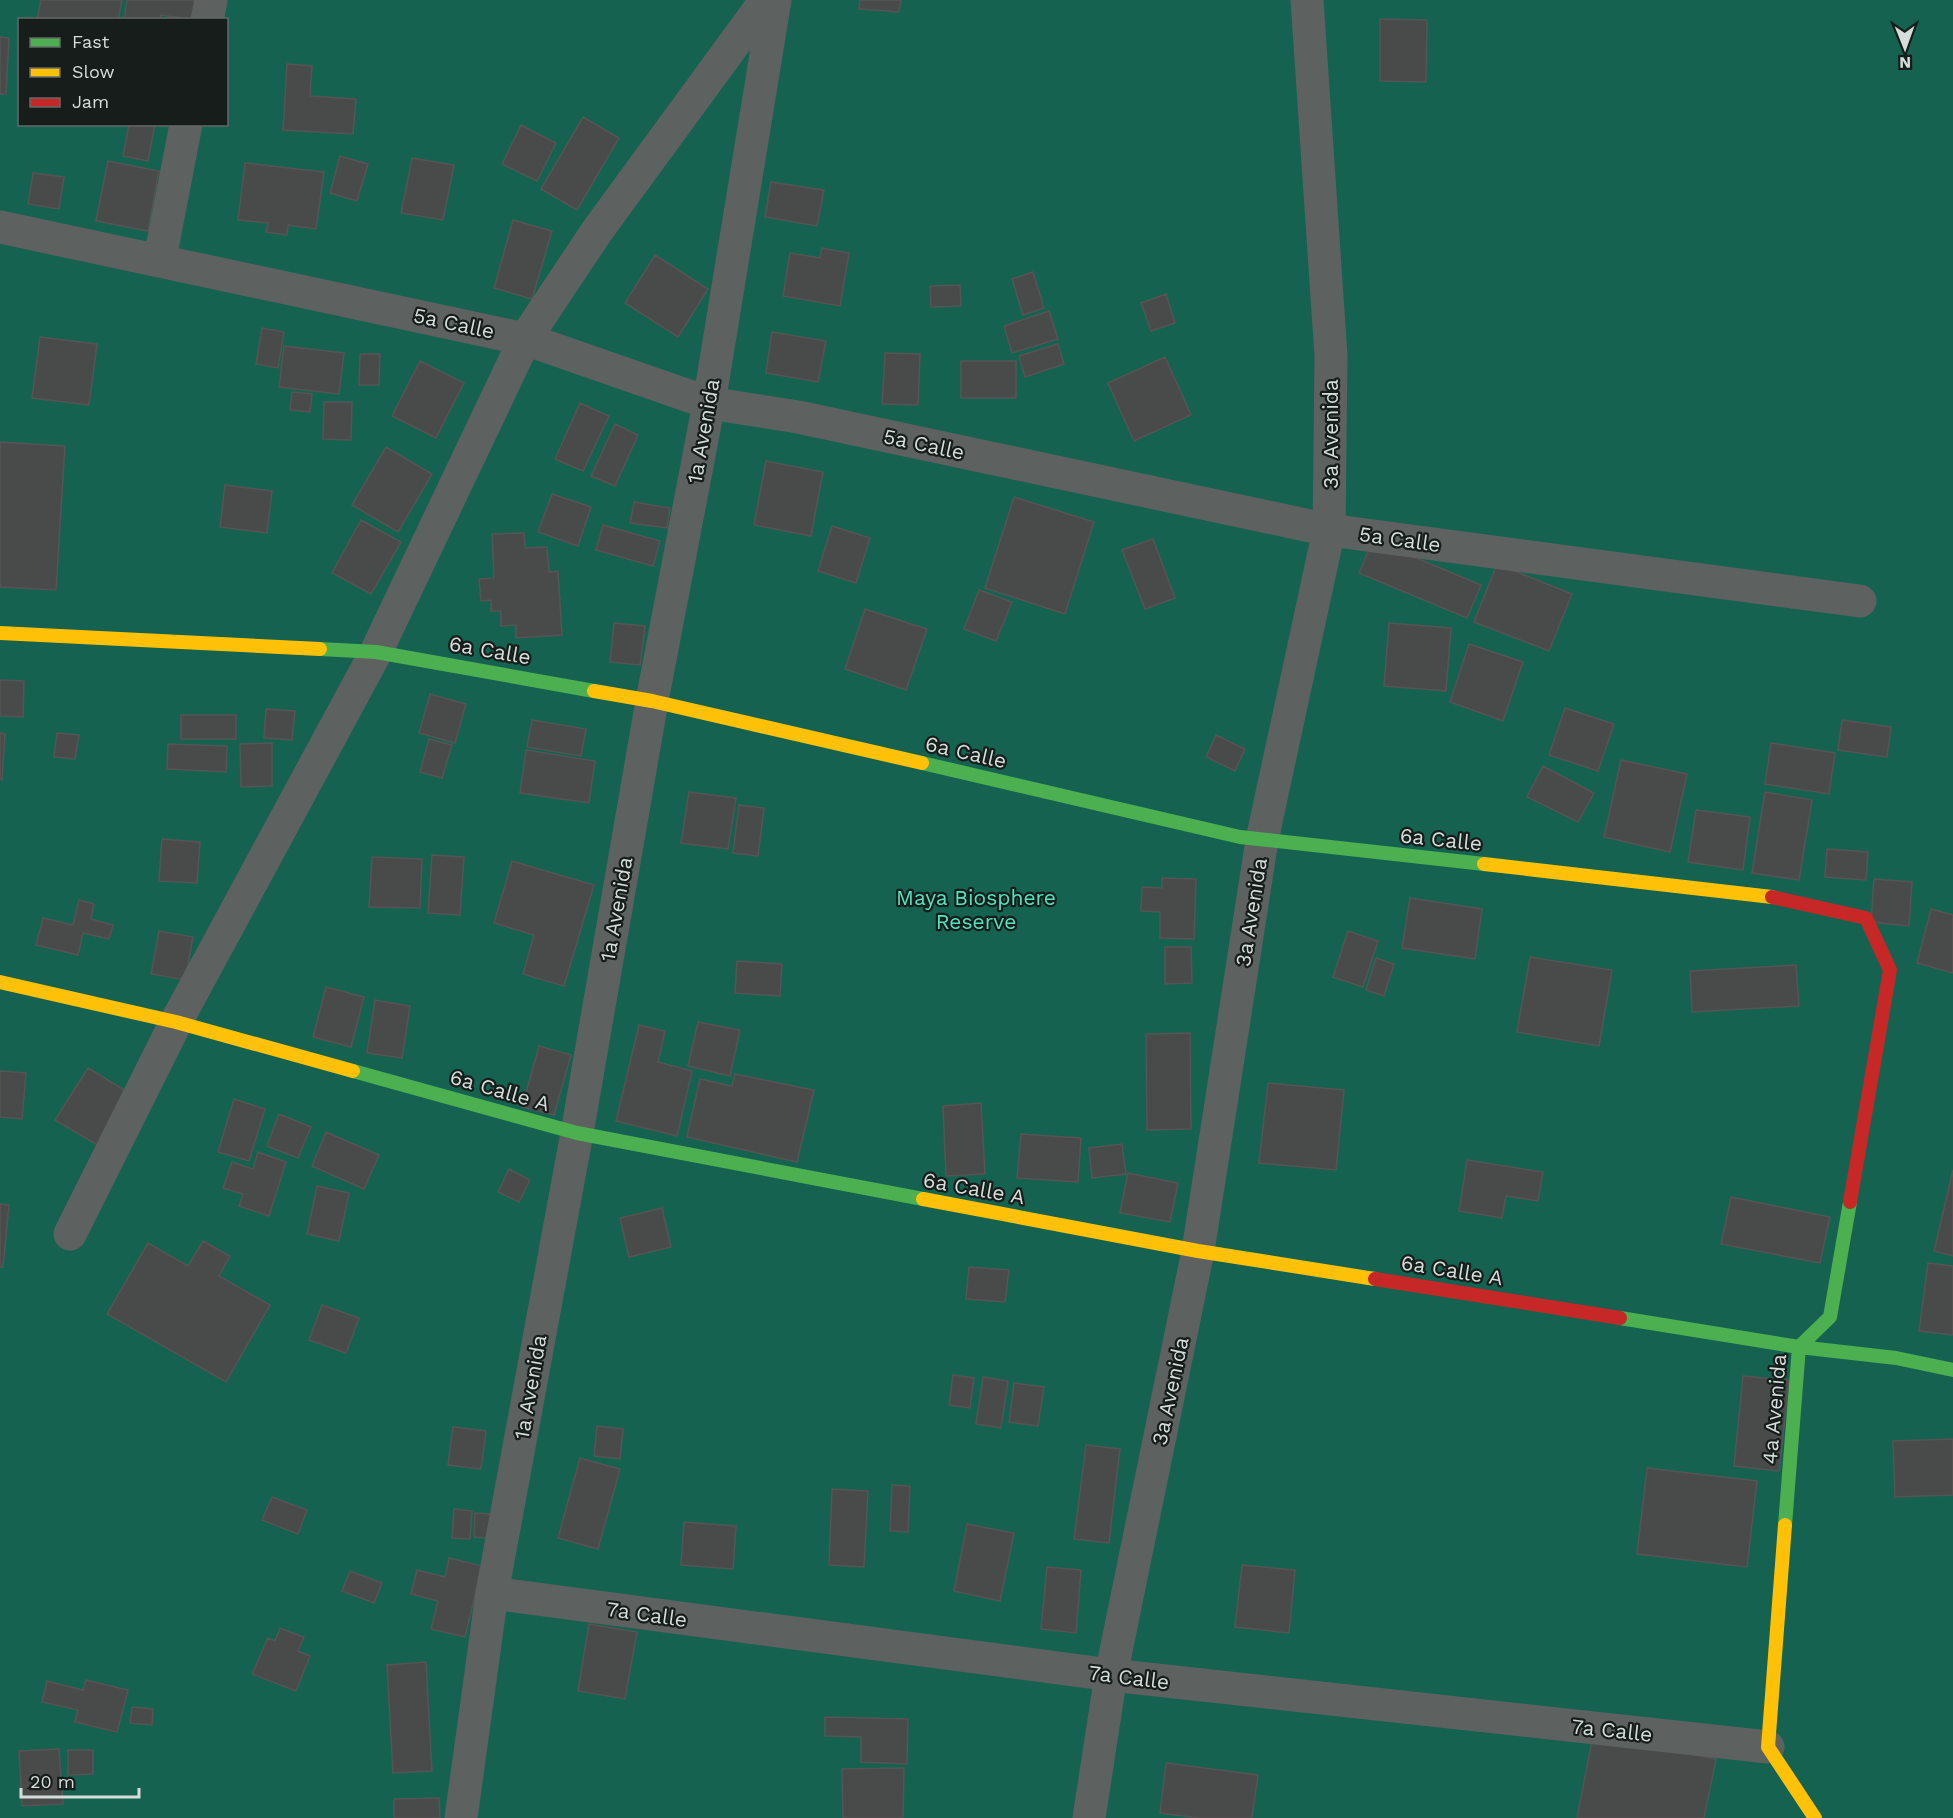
<svg xmlns="http://www.w3.org/2000/svg" width="1953" height="1818" font-family="'Work Sans',sans-serif">
<style>
.green{fill:#156250;fill-rule:evenodd}
.building{fill:#494b4a;stroke:#555554;stroke-width:1.5}
.lines{fill:none;stroke-linecap:round;stroke-linejoin:round}
.street{stroke:#5d6160;stroke-width:33}
.fast{stroke:#4caf50;stroke-width:14}
.slow{stroke:#ffc107;stroke-width:14}
.jam{stroke:#c62828;stroke-width:14}
.labels{text-anchor:middle;dominant-baseline:central;stroke-width:4.5;stroke-linejoin:round;paint-order:stroke}
.street-label{font-size:21px;fill:#d4ddda;stroke:#171d1b}
.park-label{font-size:21px;fill:#50e4bf;stroke:#171d1b}
</style>
<rect width="100%" height="100%" fill="#2c3432"/>
<path class="green" d="M0,0H1953V1818H0ZM20,20H226V124H20Z"/>
<path class="building" d="M41,0H122L118,20H37Z
M127,0H199L196,20L161,15L160,20H124Z
M860,0H901L899,12L859,9Z
M1380,19L1427,20L1426,82L1380,81Z
M0,37L9,38L6,94H0Z
M287,64L312,66L310,96L356,99L353,134L283,130Z
M583,117L619,138L577,210L541,189Z
M129,124H155L148,161L123,156Z
M521,125L556,143L537,181L502,164Z
M340,156L368,164L357,201L330,193Z
M412,158L454,165L443,220L401,213Z
M108,161L159,171L148,231L96,221Z
M245,163L324,172L316,229L288,225L287,235L266,232L268,223L238,220Z
M33,173L64,177L59,209L28,204Z
M771,182L824,190L817,226L765,217Z
M513,220L552,231L532,299L494,288Z
M822,248L849,253L840,306L783,296L790,253L820,258Z
M655,255L708,289L678,337L625,303Z
M1033,272L1044,308L1023,315L1012,279Z
M960,285L961,306L931,307L930,286Z
M1166,294L1175,323L1151,331L1141,303Z
M1049,311L1058,339L1012,353L1004,326Z
M262,328L284,332L278,368L256,364Z
M772,332L826,341L818,382L766,373Z
M40,337L97,344L89,405L32,398Z
M1058,344L1064,364L1025,377L1019,356Z
M284,346L344,353L339,394L279,387Z
M885,353L920,354L918,405L882,404Z
M360,354H380L379,385H359Z
M1165,357L1191,415L1134,441L1108,383Z
M420,361L464,383L436,438L392,416Z
M961,361H1016V398H961Z
M292,392L312,394L310,412L290,410Z
M324,402H352L351,440L323,439Z
M580,403L609,416L583,471L555,459Z
M615,424L638,435L615,486L591,476Z
M0,442L65,446L56,590L0,587Z
M386,447L432,474L398,532L352,505Z
M766,461L823,472L811,536L754,525Z
M225,485L272,491L267,533L220,527Z
M552,494L591,507L578,546L538,532Z
M1014,497L1094,522L1065,614L985,588Z
M634,502L670,508L667,528L630,523Z
M361,520L401,542L371,594L332,573Z
M603,525L660,541L653,566L596,550Z
M832,526L870,538L856,583L818,571Z
M524,533L525,548L547,547L549,572L558,571L562,635L516,638V625L501,626V611H491V600L481,601L479,579L494,578L492,534Z
M1153,539L1175,598L1145,609L1122,550Z
M1373,540L1481,585L1467,618L1359,573Z
M1497,564L1572,594L1549,651L1474,622Z
M979,590L1012,602L996,641L964,629Z
M865,609L927,629L906,690L845,669Z
M614,623L645,626L640,665L610,662Z
M1389,623L1451,628L1446,691L1384,686Z
M1469,644L1523,662L1503,721L1450,702Z
M0,680L24,681L23,717L0,716Z
M430,694L466,704L455,743L419,733Z
M1565,708L1614,724L1598,771L1549,755Z
M266,709L295,711L292,740L264,738Z
M181,715H236V739H181Z
M532,720L586,729L581,756L527,747Z
M1842,720L1891,727L1887,757L1838,750Z
M0,733L5,734L2,780L0,779Z
M57,733L79,735L75,759L54,757Z
M1216,735L1245,749L1235,771L1206,757Z
M429,739L452,745L442,778L420,772Z
M272,743V786L241,787L240,744Z
M1771,743L1835,753L1829,794L1765,784Z
M168,744L227,746L226,772L167,769Z
M526,750L595,761L589,803L520,793Z
M1621,760L1687,774L1670,852L1604,837Z
M1543,766L1594,793L1578,822L1527,797Z
M689,792L736,798L728,849L681,843Z
M1765,792L1812,800L1799,880L1752,873Z
M739,805L764,808L758,856L733,853Z
M1696,810L1750,817L1743,870L1688,862Z
M162,839L200,842L197,883L159,881Z
M1827,849L1868,852L1866,880L1825,877Z
M432,855L464,857L460,915L428,913Z
M372,857L422,859L420,908L369,907Z
M512,861L594,885L564,986L523,974L534,935L494,923Z
M1162,878L1196,879L1194,939L1160,938V912L1141,911L1142,887L1162,888Z
M1874,879L1912,882L1909,926L1871,922Z
M1410,898L1482,909L1475,959L1402,948Z
M79,900L94,904L91,919L113,925L109,939L83,933L78,955L36,945L43,918L73,925Z
M1931,909L1953,915V973L1917,963Z
M159,931L193,937L185,980L151,974Z
M1348,931L1378,941L1363,987L1333,977Z
M1165,947H1191L1192,983L1165,984Z
M1530,957L1612,970L1599,1046L1517,1032Z
M1376,958L1394,964L1384,996L1366,990Z
M737,961L782,964L780,996L735,993Z
M1796,965L1799,1006L1692,1012L1690,971Z
M326,987L364,997L351,1047L313,1037Z
M375,1000L410,1006L402,1058L367,1053Z
M698,1022L740,1030L730,1076L688,1066Z
M639,1025L665,1031L658,1062L692,1071L677,1136L616,1121Z
M1190,1033L1191,1129L1147,1130L1146,1034Z
M539,1046L571,1055L554,1115L522,1107Z
M88,1068L131,1094L99,1146L55,1120Z
M0,1071L26,1073L22,1119L0,1117Z
M735,1074L814,1090L797,1162L687,1137L700,1079L732,1086Z
M1268,1083L1344,1090L1336,1170L1259,1163Z
M234,1099L265,1109L249,1161L218,1152Z
M981,1103L985,1174L946,1176L943,1106Z
M279,1114L311,1127L298,1158L267,1146Z
M326,1132L379,1155L364,1189L312,1166Z
M1021,1134L1081,1138L1078,1182L1017,1178Z
M1122,1144L1126,1174L1092,1178L1089,1148Z
M258,1152L286,1162L269,1216L239,1206L243,1194L223,1188L232,1162L253,1169Z
M1467,1160L1543,1172L1538,1201L1506,1196L1502,1218L1459,1211Z
M509,1169L530,1180L519,1202L498,1192Z
M1953,1170V1256L1934,1251Z
M1128,1173L1178,1183L1170,1222L1120,1213Z
M317,1186L349,1193L339,1241L307,1234Z
M1731,1197L1830,1217L1820,1263L1721,1244Z
M0,1204L9,1205L3,1267H0Z
M662,1208L671,1247L629,1257L620,1218Z
M203,1241L230,1256L219,1276L270,1305L226,1382L107,1314L148,1243L188,1266Z
M1928,1263L1953,1266V1335L1919,1331Z
M969,1267L1009,1270L1005,1302L966,1299Z
M322,1305L359,1318L346,1353L309,1340Z
M953,1375L974,1378L970,1408L949,1405Z
M1743,1376L1789,1380L1779,1471L1734,1466Z
M983,1377L1008,1381L1001,1428L976,1424Z
M1014,1383L1044,1387L1038,1426L1009,1422Z
M597,1426L623,1429L620,1459L594,1456Z
M453,1427L486,1431L481,1469L448,1465Z
M1953,1439V1495L1895,1497L1893,1441Z
M1086,1445L1120,1449L1109,1543L1074,1539Z
M580,1458L620,1469L598,1549L558,1538Z
M1647,1468L1757,1481L1747,1567L1637,1554Z
M892,1485L910,1486L908,1532L890,1531Z
M832,1489L868,1491L864,1567L829,1565Z
M272,1497L307,1510L298,1534L262,1520Z
M454,1509L472,1511L470,1539L452,1538Z
M475,1513L490,1514L488,1538L474,1537Z
M684,1522L736,1526L733,1569L681,1565Z
M967,1524L1014,1533L1000,1601L954,1591Z
M449,1558L482,1566L465,1637L431,1629L438,1601L411,1594L417,1570L445,1577Z
M1242,1565L1295,1570L1289,1633L1235,1627Z
M1047,1567L1081,1570L1076,1633L1041,1629Z
M350,1571L382,1583L374,1603L342,1591Z
M589,1624L637,1632L625,1699L578,1691Z
M280,1628L304,1637L298,1651L310,1656L296,1691L252,1674L268,1638L275,1641Z
M426,1662L432,1771L393,1773L387,1665Z
M86,1680L128,1690L117,1732L75,1722L78,1710L42,1702L47,1681L83,1690Z
M132,1707L153,1709L152,1725L130,1723Z
M825,1717L908,1719L907,1764L861,1762V1737L825,1736Z
M1593,1736L1716,1759L1704,1818H1577Z
M59,1749L63,1804L22,1806L19,1751Z
M68,1750H93V1774L68,1775Z
M1166,1763L1258,1775L1252,1818H1199L1160,1813Z
M904,1768L903,1818H843L842,1769Z
M439,1798L440,1818H394V1799Z"/>
<g class="lines">
<path class="street" d="M207,20L211,0
M0,227L525,339L709,403L798,417L1329,530L1860,601
M160,259L186,124
M70,1234L176,1022L376,652L525,339L597,231L766,0
M492,1593L1111,1675L1768,1747
M461,1818L492,1593L577,1133L652,701L709,403L775,0
M1089,1818L1111,1675L1198,1251L1262,840L1329,530L1331,356L1307,0"/>
<path class="fast" d="M320,649L376,652L594,691
M922,763L1240,837L1484,864
M353,1071L577,1133L923,1199
M1620,1318L1799,1347L1896,1358L1953,1370
M1785,1525L1799,1347L1830,1317L1850,1202"/>
<path class="slow" d="M0,633L320,649
M594,691L652,701L922,763
M1484,864L1772,897
M0,982L176,1022L353,1071
M923,1199L1198,1251L1375,1279
M1785,1525L1768,1747L1815,1818"/>
<path class="jam" d="M1772,897L1866,918L1890,970L1850,1202
M1375,1279L1620,1318"/>
</g>
<g class="labels">
<g class="street-label">
<text transform="translate(454 323) rotate(12)">5a Calle</text>
<text transform="translate(703 431) rotate(-80)">1a Avenida</text>
<text transform="translate(1330 434) rotate(-90)">3a Avenida</text>
<text transform="translate(924 444) rotate(12)">5a Calle</text>
<text transform="translate(1400 539) rotate(8)">5a Calle</text>
<text transform="translate(490 650) rotate(10)">6a Calle</text>
<text transform="translate(966 752) rotate(13)">6a Calle</text>
<text transform="translate(1441 839) rotate(6)">6a Calle</text>
<text transform="translate(616 909) rotate(-80)">1a Avenida</text>
<text transform="translate(1251 912) rotate(-81)">3a Avenida</text>
<text transform="translate(500 1090) rotate(16)">6a Calle A</text>
<text transform="translate(974 1188) rotate(10)">6a Calle A</text>
<text transform="translate(1452 1270) rotate(9)">6a Calle A</text>
<text transform="translate(530 1387) rotate(-80)">1a Avenida</text>
<text transform="translate(1170 1391) rotate(-78)">3a Avenida</text>
<text transform="translate(1774 1409) rotate(-85)">4a Avenida</text>
<text transform="translate(647 1614) rotate(8)">7a Calle</text>
<text transform="translate(1129 1677) rotate(7)">7a Calle</text>
<text transform="translate(1612 1730) rotate(6)">7a Calle</text>
</g>
<g class="park-label">
<text x="976" y="897">Maya Biosphere<tspan x="976" dy="24">Reserve</tspan></text>
</g>
</g>
<rect x="18" y="18" width="210" height="108" fill="#171d1b" stroke="#636a67" stroke-width="1.5"/>
<rect x="30" y="38" width="30" height="9" fill="#4caf50" stroke="#636a67" stroke-width="1.5"/>
<text x="72" y="48" font-size="18" fill="#d4ddda">Fast</text>
<rect x="30" y="68" width="30" height="9" fill="#ffc107" stroke="#636a67" stroke-width="1.5"/>
<text x="72" y="78" font-size="18" fill="#d4ddda">Slow</text>
<rect x="30" y="98" width="30" height="9" fill="#c62828" stroke="#636a67" stroke-width="1.5"/>
<text x="72" y="108" font-size="18" fill="#d4ddda">Jam</text>
<g transform="translate(1905 48) rotate(179)" stroke="#171d1b" stroke-width="4.5" paint-order="stroke">
<path d="M0-4.5L10 22L0 15L-10 22Z" fill="#d4ddda"/>
<text y="-9" font-size="16" font-weight="bold" text-anchor="middle" fill="#d4ddda">N</text>
</g>
<path d="M21 1788v9h118v-9" fill="none" stroke="#d4ddda" stroke-width="3"/>
<text x="30" y="1788" font-size="18" fill="#d4ddda" stroke="#171d1b" stroke-width="4.5" paint-order="stroke">20 m</text>
</svg>
